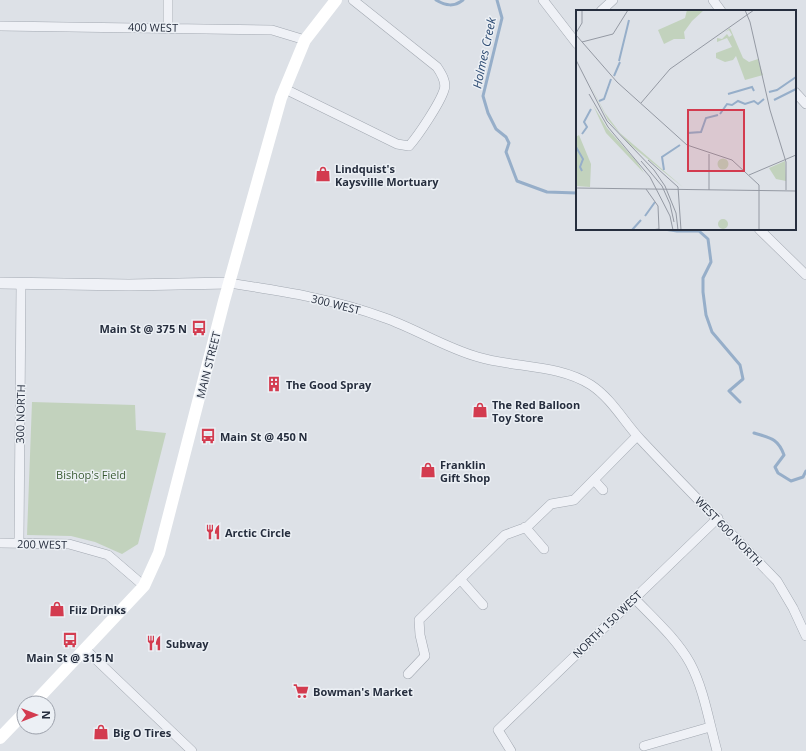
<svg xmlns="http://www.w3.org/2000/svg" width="806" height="751" font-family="'Open Sans',sans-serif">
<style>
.green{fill:#c2d2bd}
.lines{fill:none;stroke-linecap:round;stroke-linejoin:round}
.stream{stroke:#96aec9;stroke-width:3}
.minor-casing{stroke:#a2a8b1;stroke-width:10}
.tertiary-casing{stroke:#a2a8b1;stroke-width:12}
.minor{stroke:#eff1f6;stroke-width:9}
.tertiary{stroke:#eff1f6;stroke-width:11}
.secondary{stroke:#fff;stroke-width:12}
.labels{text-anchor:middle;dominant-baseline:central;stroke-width:3;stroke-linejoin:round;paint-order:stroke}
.street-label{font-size:11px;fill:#262e3e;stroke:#ecf0f5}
.poi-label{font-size:11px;font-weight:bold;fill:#262e3e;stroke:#ecf0f5;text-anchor:start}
.park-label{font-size:11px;fill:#395a32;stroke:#ecf0f5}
.water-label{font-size:12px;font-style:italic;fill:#2e4c73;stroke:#ecf0f5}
.inset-river{fill:none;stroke:#96aec9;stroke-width:2}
.inset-road{fill:none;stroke:#9499a3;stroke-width:1}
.view{fill:#d33b4f;fill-opacity:0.15;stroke:#d33b4f;stroke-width:2}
.inset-edge{fill:none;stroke:#262e3e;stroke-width:2}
</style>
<rect width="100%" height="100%" fill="#dde1e7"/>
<path class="green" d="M32,402L135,405L136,430L166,433L138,544L122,554L95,542L71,536L27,535Z"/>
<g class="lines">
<path class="stream" d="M436,0C446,6 454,7 463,0
M497,0L502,18L483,96L488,113L496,129L506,137L509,143L506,152L517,181L547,192L577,193
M664,229L677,231H699L708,239L711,262L703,278V292L706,315L712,332L740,365L743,379L729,391L740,402
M754,433C770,438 778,438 784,455L775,467L778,473L791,481L803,477L806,471"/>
<defs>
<path id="minor" d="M543,0L577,44
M713,0L721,11
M601,11L613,0
M0,26L272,30L305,40
M168,28V0
M285,89L397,144L409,146C418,136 440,103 444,90C447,82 441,73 437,67L353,0
M795,92L806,104
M759,229L806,275
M229,283C281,291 335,299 385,318C416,329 446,348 478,357C515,368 558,364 591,385C612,399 624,422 641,440C686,488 732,534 777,581L793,608L806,636
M594,480L603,490
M525,527L544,549
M0,543L69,544L108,555L144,586
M19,543L21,284
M460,579L483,605
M634,598C653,618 676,638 690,663C704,689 709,722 717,751
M85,649L192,751
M408,674L425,656L420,635L419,620L505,535L527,527L551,504L574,500L637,436
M644,746L710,727
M511,751L498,730L718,518"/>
<path id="tertiary" d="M0,283L129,285L229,283"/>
</defs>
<use href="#minor" class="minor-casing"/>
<use href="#tertiary" class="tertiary-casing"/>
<use href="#minor" class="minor"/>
<use href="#tertiary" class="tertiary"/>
<path class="secondary" d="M34,703L144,586L159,553L224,301L281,98L305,40L336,0
M0,738L24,713"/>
</g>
<defs>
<symbol id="shop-bare" viewBox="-9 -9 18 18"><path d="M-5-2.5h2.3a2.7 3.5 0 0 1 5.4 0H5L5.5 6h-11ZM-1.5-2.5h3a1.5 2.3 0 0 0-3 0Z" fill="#d33b4f" stroke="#ecf0f5" stroke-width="2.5" paint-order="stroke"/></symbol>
<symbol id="bus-bare" viewBox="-9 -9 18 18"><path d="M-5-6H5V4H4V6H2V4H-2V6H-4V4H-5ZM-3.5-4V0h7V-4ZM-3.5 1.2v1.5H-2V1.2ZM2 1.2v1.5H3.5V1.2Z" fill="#d33b4f" stroke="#ecf0f5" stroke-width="2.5" paint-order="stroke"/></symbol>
<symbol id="building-bare" viewBox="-9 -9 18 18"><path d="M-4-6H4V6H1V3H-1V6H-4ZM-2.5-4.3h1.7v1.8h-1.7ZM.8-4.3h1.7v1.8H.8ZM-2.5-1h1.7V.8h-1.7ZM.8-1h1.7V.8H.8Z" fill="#d33b4f" stroke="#ecf0f5" stroke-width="2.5" paint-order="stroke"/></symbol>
<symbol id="restaurant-bare" viewBox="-9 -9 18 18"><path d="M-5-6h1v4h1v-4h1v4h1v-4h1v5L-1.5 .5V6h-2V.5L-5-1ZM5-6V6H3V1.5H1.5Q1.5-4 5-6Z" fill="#d33b4f" stroke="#ecf0f5" stroke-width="2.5" paint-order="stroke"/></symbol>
<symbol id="supermarket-bare" viewBox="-9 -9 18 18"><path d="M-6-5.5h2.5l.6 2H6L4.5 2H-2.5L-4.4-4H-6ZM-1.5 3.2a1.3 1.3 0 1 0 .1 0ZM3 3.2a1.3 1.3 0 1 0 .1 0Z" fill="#d33b4f" stroke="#ecf0f5" stroke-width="2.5" paint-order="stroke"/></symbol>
</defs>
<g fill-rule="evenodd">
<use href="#shop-bare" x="312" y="163" width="22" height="22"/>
<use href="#bus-bare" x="188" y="317" width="22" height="22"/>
<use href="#building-bare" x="263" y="373" width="22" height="22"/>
<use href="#shop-bare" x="469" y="399" width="22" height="22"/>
<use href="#bus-bare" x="197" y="425" width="22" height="22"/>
<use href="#shop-bare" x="417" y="459" width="22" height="22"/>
<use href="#restaurant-bare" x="202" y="521" width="22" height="22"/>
<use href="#shop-bare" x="46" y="598" width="22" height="22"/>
<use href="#bus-bare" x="59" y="629" width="22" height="22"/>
<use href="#restaurant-bare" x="143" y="632" width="22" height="22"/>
<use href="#supermarket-bare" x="290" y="680" width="22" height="22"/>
<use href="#shop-bare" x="90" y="721" width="22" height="22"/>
</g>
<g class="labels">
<g class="street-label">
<text transform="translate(153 27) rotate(1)">400 WEST</text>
<text transform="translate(336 304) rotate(14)">300 WEST</text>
<text transform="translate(208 365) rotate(-76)">MAIN STREET</text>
<text transform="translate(20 414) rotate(-89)">300 NORTH</text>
<text transform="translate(729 531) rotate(46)">WEST 600 NORTH</text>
<text transform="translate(42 544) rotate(1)">200 WEST</text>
<text transform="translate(607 624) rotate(-44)">NORTH 150 WEST</text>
</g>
<g class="poi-label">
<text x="335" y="168">Lindquist's<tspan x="335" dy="13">Kaysville Mortuary</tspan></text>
<text x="187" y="328" text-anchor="end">Main St @ 375 N</text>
<text x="286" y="384">The Good Spray</text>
<text x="492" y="404">The Red Balloon<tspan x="492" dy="13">Toy Store</tspan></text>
<text x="220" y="436">Main St @ 450 N</text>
<text x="440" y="464">Franklin<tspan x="440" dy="13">Gift Shop</tspan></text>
<text x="225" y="532">Arctic Circle</text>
<text x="69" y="609">Fiiz Drinks</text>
<text x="166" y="643">Subway</text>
<text x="70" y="657" text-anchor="middle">Main St @ 315 N</text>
<text x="313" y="691">Bowman's Market</text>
<text x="113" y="732">Big O Tires</text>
</g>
<g class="park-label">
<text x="91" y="474">Bishop's Field</text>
</g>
<g class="water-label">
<text transform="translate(484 53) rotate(-78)">Holmes Creek</text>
</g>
</g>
<g transform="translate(576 10)">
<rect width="220" height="220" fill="#dde1e7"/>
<path d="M111,0H128L116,11L108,22L109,29H98L88,34L82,20L109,8ZM154,18L167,48L173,52L182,49L187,65L169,70L160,46L157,50L149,52L140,48V43L156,37L151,28L141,32V28L146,29L151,24L153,27L156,25L153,20L149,22ZM12,71L29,103L44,123L108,178L53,134L32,110ZM17,95L31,118L61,152L77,177L68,163L30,123ZM3,125L15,154L14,177L0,176V127ZM141.5 154a5.5 5.5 0 1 1 11 0a5.5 5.5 0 1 1-11 0ZM209,151L210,171L200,169L193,158ZM142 214a5 5 0 1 1 10 0a5 5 0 1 1-10 0Z" fill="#c2d2bd"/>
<path class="inset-river" d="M43,51L53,10M38,66L44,52M193,82L201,80L220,67M152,84L176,77L178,81M198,90L220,79M23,91L28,89L35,69M144,104L151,94L156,95L162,91L169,94L178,91L182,94L188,89M6,124L11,117L8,112L15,99M112,128V123L125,122L130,108L142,105M0,137L7,149L4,157L6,161M88,160L86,147L104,135M69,206L79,192M56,220L65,210"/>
<path class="inset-road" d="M169,0L174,12L194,100L210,152V180M0,23L6,13V0M0,25L41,72L111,135L156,150L183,175V220M6,32L37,24L52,0M0,50L31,111L78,160L89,176L100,203L102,220M13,84L32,117L74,167L94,206L97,220M65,93L94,59L178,0M72,150L102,177L105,220M65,151L86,176L94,194L98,212M173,165L220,145M0,178L220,181M70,179L82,196L83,219L75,220M133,180V144"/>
<path class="view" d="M112,100H168V161H112Z"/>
<rect width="220" height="220" class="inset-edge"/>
</g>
<g transform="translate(36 715) rotate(90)"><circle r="19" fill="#ecf0f5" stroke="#9da2ac"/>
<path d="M0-3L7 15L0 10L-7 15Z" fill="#d33b4f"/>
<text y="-6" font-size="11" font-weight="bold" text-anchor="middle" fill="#262e3e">N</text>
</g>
</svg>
